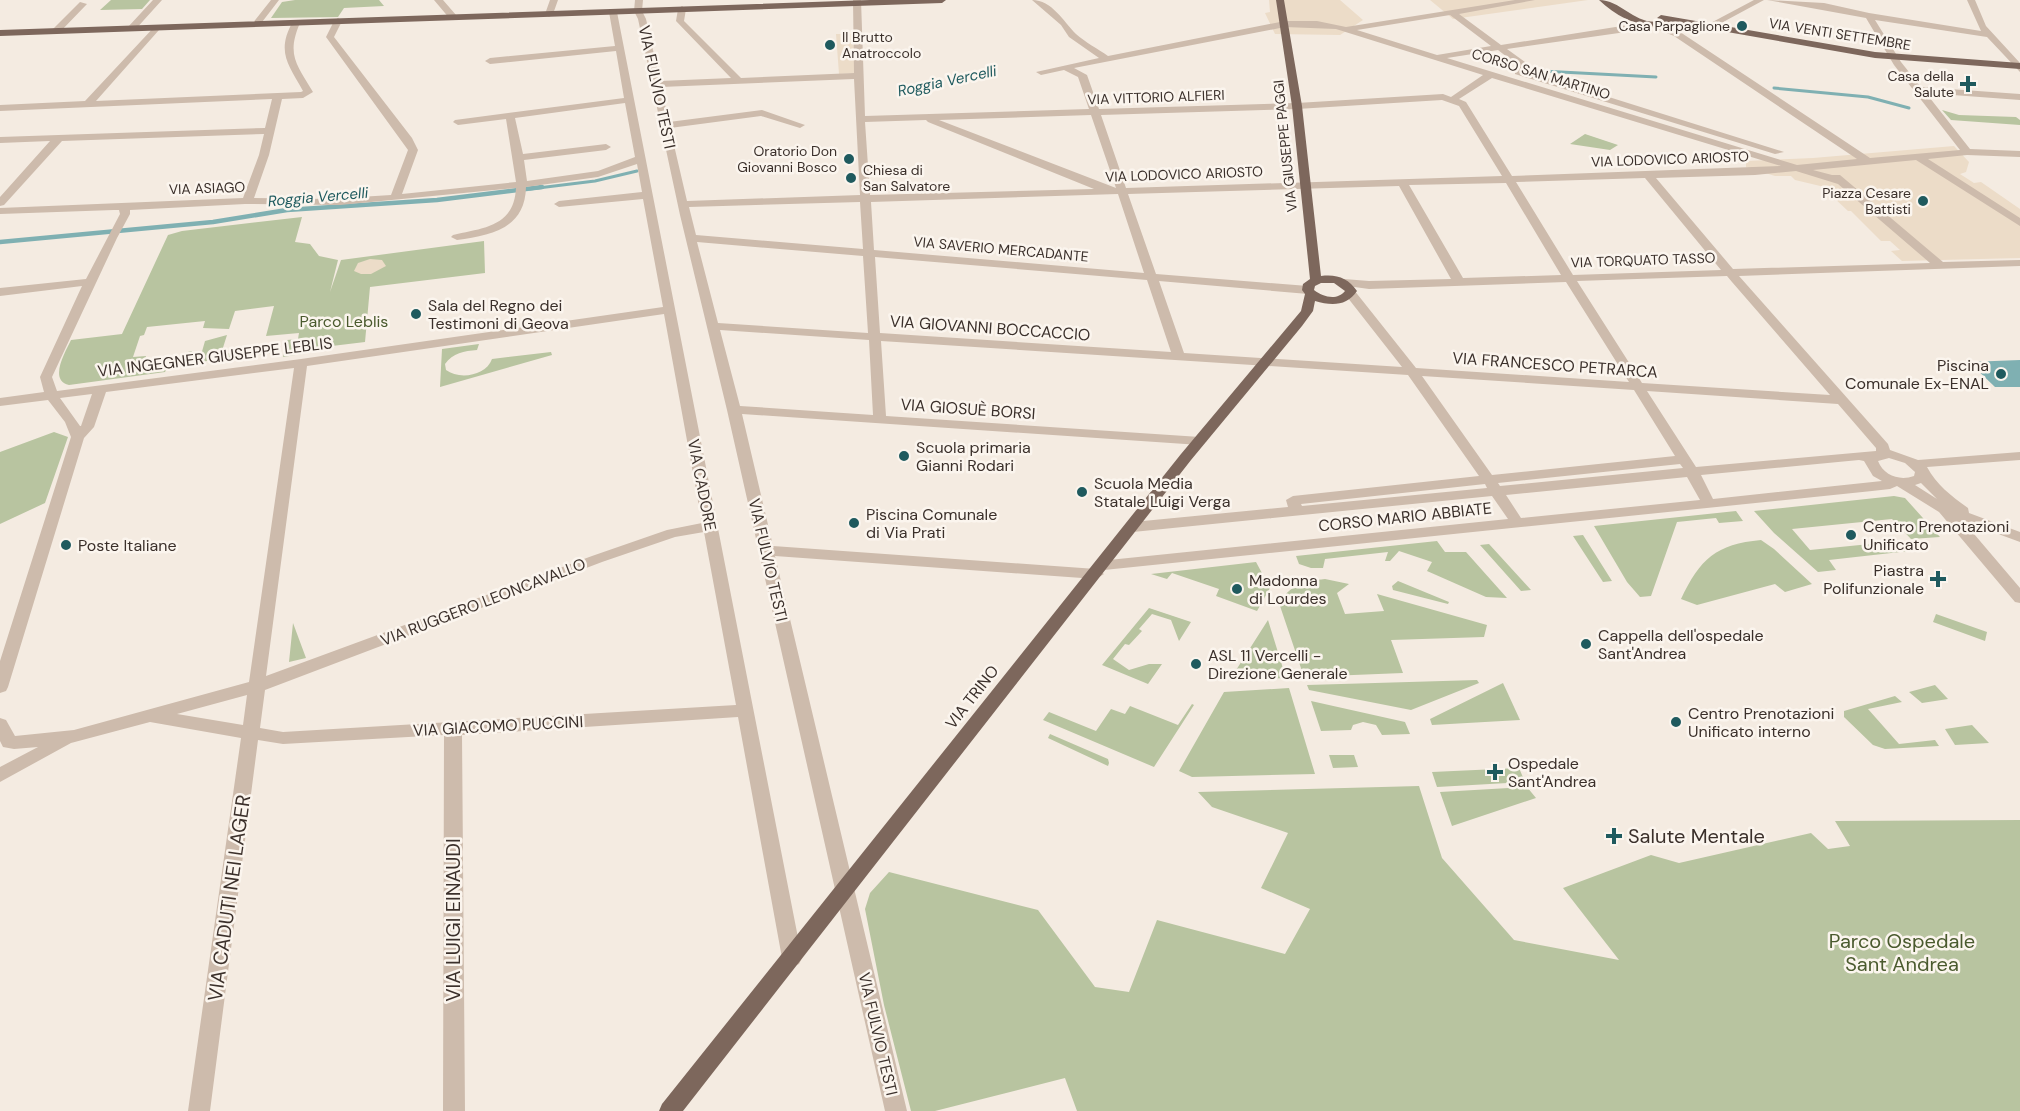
<svg xmlns="http://www.w3.org/2000/svg" width="2020" height="1111" font-family="'DM Sans',sans-serif">
<style>
.green{fill:#b8c4a0}
.plaza{fill:#ecdcc8}
.water{fill:#7fb0b2}
.lines{fill:none;stroke-linecap:round;stroke-linejoin:round}
.stream-far1{stroke:#7fb0b2;stroke-width:3}
.stream{stroke:#7fb0b2;stroke-width:4.5}
.minor{fill:#cdbbac;fill-rule:evenodd}
.major{fill:#7d675c;fill-rule:evenodd}
.poi-dot{fill:#1f5a5e;stroke:#fbf5ee;stroke-width:2}
.labels{text-anchor:middle;dominant-baseline:central;stroke-width:5;stroke-linejoin:round;paint-order:stroke}
.far-poi-label{font-size:14px;fill:#3b302b;stroke:#fbf5ee;text-anchor:end}
.far-street-label{font-size:14px;fill:#3b302b;stroke:#fbf5ee}
.far-water-label{font-size:15px;font-style:italic;fill:#1f5a5e;stroke:#fbf5ee}
.street-label{font-size:16px;fill:#3b302b;stroke:#fbf5ee}
.poi-label{font-size:16px;fill:#3b302b;stroke:#fbf5ee;text-anchor:start}
.park-label{font-size:16px;fill:#4a5a2e;stroke:#fbf5ee}
.near-poi-label{font-size:20px;fill:#3b302b;stroke:#fbf5ee;text-anchor:start}
.near-street-label{font-size:20px;fill:#3b302b;stroke:#fbf5ee}
.near-park-label{font-size:20px;fill:#4a5a2e;stroke:#fbf5ee}
</style>
<rect width="100%" height="100%" fill="#f4ebe1"/>
<path class="green" d="M111,0H150L142,9L100,10Z
M295,0H379L384,6L344,8L338,17L271,18L282,2Z
M1942,110L1959,115L2016,117L2020,120V125L1951,120Z
M1585,134L1618,145L1610,150L1570,144Z
M302,217L295,242L310,244L319,256L338,260L330,292L341,260L484,241L485,273L370,287L365,342L307,349L302,354L283,357L287,340L298,339L299,333L266,336L274,306L235,311L229,329L203,328L205,321L147,327L144,335L140,336L133,357L146,356L145,360C153,361 166,360 175,358C181,356 185,352 192,351L188,364L168,366L165,372L69,385C48,380 66,351 71,340L122,334L168,235L182,231Z
M227,335L221,354L269,349L272,353L199,362L205,341Z
M479,344L477,350C464,351 453,353 445,364L446,370C459,380 486,376 492,359L551,352L552,355L440,387L442,349Z
M54,432L68,437L45,503L0,524V452Z
M1894,496L1905,498L1940,537L1911,539L1892,519L1792,529L1810,550L1900,541L1909,551L1829,560L1836,570L1818,572L1774,533L1754,511Z
M1736,511L1743,521L1719,523L1716,518L1677,522L1651,596L1640,597L1627,582L1594,526Z
M1583,535L1612,581L1603,582L1573,536Z
M1761,540L1774,549L1812,584L1785,592L1775,584L1697,605L1681,599C1700,559 1716,544 1761,540Z
M1437,541L1445,552H1466L1507,598L1486,597L1427,571L1432,562L1399,551L1390,561H1385L1388,552L1325,559L1323,568H1311L1299,564L1296,556Z
M1489,544L1531,590L1521,591L1480,545Z
M1256,562L1270,588L1257,611L1216,596L1219,589L1172,573L1167,579L1151,574Z
M1325,579L1349,584L1337,593L1345,614L1384,611L1377,594L1487,625L1484,637L1391,640L1403,673L1304,677L1279,603C1290,585 1305,581 1325,579Z
M1398,581L1449,602L1448,604L1393,590L1392,586Z
M1149,608L1191,622L1179,641L1171,620L1152,614L1139,629L1142,631L1129,645L1125,644L1113,659L1129,670L1149,664H1162L1148,684L1102,665Z
M1936,614L1987,632L1985,641L1933,622Z
M1268,620L1286,678L1235,680L1231,678Z
M293,623L306,658L289,662Z
M1477,680L1479,683L1411,710L1309,690L1307,685Z
M1503,683L1520,720L1432,725L1430,719Z
M1935,685L1948,699L1922,703L1909,692Z
M1289,688L1315,774L1192,777L1179,771L1224,692Z
M1895,696L1902,702L1868,709L1899,744L1935,740L1939,746L1885,749L1873,745L1844,717V711Z
M1311,701L1405,722L1410,734L1382,735L1376,725L1363,722L1353,725L1351,730L1321,731Z
M1192,704L1194,705L1154,767L1043,720L1049,712L1096,731L1111,709L1125,714L1130,706L1178,725Z
M1972,725L1989,743L1955,745L1945,729Z
M1050,734L1108,759L1109,763L1108,766L1048,738Z
M1329,755H1354L1358,767L1333,768Z
M1519,768L1525,782L1437,787L1432,772Z
M1419,786L1442,858L1514,940L1619,960L1563,888L1651,855L1679,863L1811,833L1828,849L1850,846L1835,821L2020,820V1111H1077L1065,1078L935,1111H911L884,1005L865,909L870,893L889,872L1038,910L1095,987L1129,992L1157,920L1285,954L1310,909L1261,888L1288,833L1212,807L1198,792Z
M1527,787L1536,798L1452,826L1440,792Z"/>
<path class="plaza" d="M1269,0H1340L1363,20L1340,35L1275,34L1265,13L1270,12Z
M1430,0H1588L1453,19Z
M836,34H853L855,73L839,74Z
M1954,146L1969,162L1966,172L1960,174L1974,183L1981,182L2020,209V258L1902,261L1891,251L1900,250L1890,241H1881L1851,211H1848L1832,196H1840L1833,189L1795,180L1791,176H1775L1746,167V161L1813,158Z
M370,259L382,260L386,266L371,274H361L354,271L358,263Z"/>
<path class="water" d="M2020,360V387H1995L1969,362Z"/>
<g class="lines">
<path class="stream-far1" d="M1542,71L1656,77
M1774,88L1868,97L1909,108
M530,189L595,181L637,171"/>
<path class="stream" d="M0,242L213,222L287,210L437,200L542,187"/>
<path class="minor" d="M153,0H162L134,31H128V27Z
M271,0H279L259,26H253L252,24Z
M434,0H443L456,15V19H450Z
M550,0H558L553,14L549,17L545,14Z
M635,0H643L642,11L646,19L660,81L731,78L676,21L678,9L682,6L686,9L684,21L741,78L854,73L853,0H861L865,116L1089,109L1078,77L1064,70L1041,75L1036,72L1099,58L1069,37L1061,25L1032,0C1052,0 1063,21 1076,34C1085,42 1098,49 1108,56L1285,21H1317L1346,27L1515,0H1535L1459,14L1501,45L1647,22V26L1640,30L1507,49L1529,65L1531,67L1526,71L1784,152L1775,154L1515,74V70L1520,67L1498,50L1447,58L1797,165L1857,159L1674,36L1652,27V23H1658L1680,32L1870,158L1960,150L1894,65L1866,18L1767,0L1824,3L1869,13L1981,31L1967,0H1975L1986,26L2020,63V72L1987,37L1875,20L1901,62L1921,87L2020,94V100L1926,93L1970,149L2020,151V157L1967,155L1928,159L2020,218V226L1916,160L1813,170L1832,175H1840L1943,262L2020,260V266L1739,276L1888,444L1890,450L1918,460L2020,452V460L1927,467C1937,485 1950,495 1968,508L1969,513L2020,532V542L1963,521L2020,588V603L2015,602L1939,512L1897,486L1890,489L1872,491L1104,570L1096,565L1099,561L1508,519L1492,496L1133,532L1128,530L1126,527L1133,522L1288,507L1286,500L1293,496L1479,476L1408,375L881,341L886,416L1200,437L1207,441L1200,445L742,414L773,546L1096,569L1104,574L1096,579L775,556L907,1111H885L727,410L680,215L638,19L634,11ZM1450,15L1491,46L1437,55L1357,30ZM1285,27L1336,29L1483,75L1451,97L1443,94L1297,103L1099,109L1087,75L1074,68ZM1492,78L1781,166L1512,176L1466,102L1459,99ZM854,79L860,195L687,201L670,128L761,116L800,128L805,125L762,110L669,122L661,87ZM1442,100L1459,106L1502,176L1126,188L1101,115L1297,109ZM1091,115L1116,188L939,120ZM926,120L928,122L1094,189L870,195L865,122ZM1796,171L1838,184L1930,263L1733,269L1656,178L1755,175ZM1645,178L1721,270L1573,275L1516,182ZM1506,183L1561,275L1463,278L1409,185ZM1399,186L1451,279L1369,281L1344,279L1338,283L1340,285L1369,289L1566,282L1629,382L1416,368L1354,290L1350,289L1344,293L1402,367L1184,353L1159,281L1308,294L1314,290L1308,286L1156,274L1128,194ZM1118,194L1144,273L874,250L871,202ZM860,202L863,249L696,235L689,207ZM697,242L863,256L868,333L718,323ZM875,257L1147,280L1171,352L880,333ZM1727,276L1732,282L1830,395L1642,383L1577,281ZM720,330L869,340L873,415L740,406ZM1422,376L1634,390L1675,456L1492,475ZM1647,391L1838,404L1876,448V451L1696,467ZM1889,458L1905,463L1915,472L1914,476C1900,481 1884,476 1878,461ZM1859,460L1864,461L1873,476L1882,481L1713,499L1701,475ZM1680,464L1683,468L1500,486L1498,483ZM1687,477L1700,500L1521,518L1506,495ZM1921,483L1937,499L1915,485ZM1485,484L1487,488L1302,506L1301,504Z
M1754,0H1764L1712,28L1705,26Z
M80,2L87,4L59,33H53V29Z
M613,9L617,12L624,48L802,958L799,964L792,967L785,964L782,958L738,717L462,735L465,1111H443L444,735L283,744L258,740L210,1111H188L241,738L150,722L71,743L0,782V767L38,747L14,749L3,747L0,741V718L6,720L15,736L74,730L249,682L294,368L106,392L94,427L84,438L8,687L6,691L0,693V661L71,437L65,422L48,400L0,406V398L44,392L40,377L82,286L0,296V288L86,279L120,214L119,210H114L0,214V208L243,198L259,155L264,134L62,141L4,205L0,206V197L50,141L0,143V137L265,128L272,99L0,111V105L85,101L156,25L160,28L159,30L96,101L301,92L303,91C288,64 276,52 293,21L296,20L300,23C286,55 297,65 313,92L303,98L282,99L269,155L254,198L328,199L391,195L408,150L326,37L334,21L338,18L342,21L334,37L412,138L418,150L402,194L516,182L506,119L458,125L453,122L455,120L624,98L616,51L490,64L485,61L490,58L615,46L609,12ZM625,103L635,157L598,171L527,181L524,160L606,150L611,147L606,144L523,154L515,118ZM637,164L642,192L559,201L554,204L559,207L643,199L663,307L301,359L57,391L52,377L117,238L130,214V210L245,204L340,205L516,188C514,227 483,228 453,235L451,237L457,240C491,235 525,229 526,187L598,177ZM664,314L702,523L667,530L592,556L266,676L307,366ZM92,394L81,426H80L60,398ZM704,532L736,705L283,732L260,728L265,690L602,562L675,537ZM247,695L243,725L177,714Z"/>
<path class="major" d="M870,0H946L942,3L0,36V30Z
M1276,0H1284L1302,106L1321,276C1337,274 1348,278 1357,291C1347,306 1332,306 1315,301L1313,311L1302,326L1191,460L683,1111H659L662,1104L1181,454L1301,311L1305,294L1302,290L1303,284L1310,279L1292,106ZM1321,283H1334L1345,291C1337,301 1323,297 1314,290L1315,286Z
M1599,0C1622,0 1636,27 1662,21L1657,18L1661,15L1875,52L2020,63V69L1875,58L1676,23C1647,32 1620,20 1599,0Z"/>
</g>
<g class="poi-dot">
<circle cx="1742" cy="26" r="6"/>
<circle cx="830" cy="45" r="6"/>
<path d="M1965 75h6v6h6v6h-6v6h-6v-6h-6v-6h6z"/>
<circle cx="849" cy="159" r="6"/>
<circle cx="851" cy="178" r="6"/>
<circle cx="1923" cy="201" r="6"/>
<circle cx="416" cy="314" r="6"/>
<circle cx="2001" cy="374" r="6"/>
<circle cx="904" cy="456" r="6"/>
<circle cx="1082" cy="492" r="6"/>
<circle cx="854" cy="523" r="6"/>
<circle cx="1851" cy="535" r="6"/>
<circle cx="66" cy="545" r="6"/>
<path d="M1935 570h6v6h6v6h-6v6h-6v-6h-6v-6h6z"/>
<circle cx="1237" cy="589" r="6"/>
<circle cx="1586" cy="644" r="6"/>
<circle cx="1196" cy="664" r="6"/>
<circle cx="1676" cy="722" r="6"/>
<path d="M1492 763h6v6h6v6h-6v6h-6v-6h-6v-6h6z"/>
<path d="M1611 827h6v6h6v6h-6v6h-6v-6h-6v-6h6z"/>
</g>
<g class="labels">
<g class="far-poi-label">
<text x="1730" y="26">Casa Parpaglione</text>
<text x="842" y="37" text-anchor="start">Il Brutto<tspan x="842" dy="16">Anatroccolo</tspan></text>
<text x="1954" y="76">Casa della<tspan x="1954" dy="16">Salute</tspan></text>
<text x="837" y="151">Oratorio Don<tspan x="837" dy="16">Giovanni Bosco</tspan></text>
<text x="863" y="170" text-anchor="start">Chiesa di<tspan x="863" dy="16">San Salvatore</tspan></text>
<text x="1911" y="193">Piazza Cesare<tspan x="1911" dy="16">Battisti</tspan></text>
</g>
<g class="far-street-label">
<text transform="translate(1840 34) rotate(9)">VIA VENTI SETTEMBRE</text>
<text transform="translate(1541 74) rotate(17)">CORSO SAN MARTINO</text>
<text transform="translate(1156 97) rotate(-2)">VIA VITTORIO ALFIERI</text>
<text transform="translate(1285 146) rotate(-96)">VIA GIUSEPPE PAGGI</text>
<text transform="translate(1670 159) rotate(-2)">VIA LODOVICO ARIOSTO</text>
<text transform="translate(1184 174) rotate(-2)">VIA LODOVICO ARIOSTO</text>
<text transform="translate(207 188) rotate(-2)">VIA ASIAGO</text>
<text transform="translate(1001 249) rotate(5)">VIA SAVERIO MERCADANTE</text>
<text transform="translate(1643 260) rotate(-2)">VIA TORQUATO TASSO</text>
</g>
<g class="far-water-label">
<text transform="translate(947 81) rotate(-12)">Roggia Vercelli</text>
<text transform="translate(318 197) rotate(-5)">Roggia Vercelli</text>
</g>
<g class="street-label">
<text transform="translate(657 87) rotate(78)">VIA FULVIO TESTI</text>
<text transform="translate(990 328) rotate(4)">VIA GIOVANNI BOCCACCIO</text>
<text transform="translate(215 357) rotate(-7)">VIA INGEGNER GIUSEPPE LEBLIS</text>
<text transform="translate(1555 365) rotate(4)">VIA FRANCESCO PETRARCA</text>
<text transform="translate(968 409) rotate(4)">VIA GIOSUÈ BORSI</text>
<text transform="translate(702 485) rotate(79)">VIA CADORE</text>
<text transform="translate(1405 517) rotate(-6)">CORSO MARIO ABBIATE</text>
<text transform="translate(768 560) rotate(77)">VIA FULVIO TESTI</text>
<text transform="translate(483 602) rotate(-21)">VIA RUGGERO LEONCAVALLO</text>
<text transform="translate(972 697) rotate(-52)">VIA TRINO</text>
<text transform="translate(498 726) rotate(-3)">VIA GIACOMO PUCCINI</text>
<text transform="translate(878 1034) rotate(77)">VIA FULVIO TESTI</text>
</g>
<g class="poi-label">
<text x="428" y="305">Sala del Regno dei<tspan x="428" dy="18">Testimoni di Geova</tspan></text>
<text x="1989" y="365" text-anchor="end">Piscina<tspan x="1989" dy="18">Comunale Ex-ENAL</tspan></text>
<text x="916" y="447">Scuola primaria<tspan x="916" dy="18">Gianni Rodari</tspan></text>
<text x="1094" y="483">Scuola Media<tspan x="1094" dy="18">Statale Luigi Verga</tspan></text>
<text x="866" y="514">Piscina Comunale<tspan x="866" dy="18">di Via Prati</tspan></text>
<text x="1863" y="526">Centro Prenotazioni<tspan x="1863" dy="18">Unificato</tspan></text>
<text x="78" y="545">Poste Italiane</text>
<text x="1924" y="570" text-anchor="end">Piastra<tspan x="1924" dy="18">Polifunzionale</tspan></text>
<text x="1249" y="580">Madonna<tspan x="1249" dy="18">di Lourdes</tspan></text>
<text x="1598" y="635">Cappella dell'ospedale<tspan x="1598" dy="18">Sant'Andrea</tspan></text>
<text x="1208" y="655">ASL 11 Vercelli -<tspan x="1208" dy="18">Direzione Generale</tspan></text>
<text x="1688" y="713">Centro Prenotazioni<tspan x="1688" dy="18">Unificato interno</tspan></text>
<text x="1508" y="763">Ospedale<tspan x="1508" dy="18">Sant'Andrea</tspan></text>
</g>
<g class="park-label">
<text x="344" y="321">Parco Leblis</text>
</g>
<g class="near-poi-label">
<text x="1628" y="836">Salute Mentale</text>
</g>
<g class="near-street-label">
<text transform="translate(229 898) rotate(-82)">VIA CADUTI NEI LAGER</text>
<text transform="translate(453 920) rotate(-90)">VIA LUIGI EINAUDI</text>
</g>
<g class="near-park-label">
<text x="1902" y="941">Parco Ospedale<tspan x="1902" dy="23">Sant Andrea</tspan></text>
</g>
</g>
</svg>
